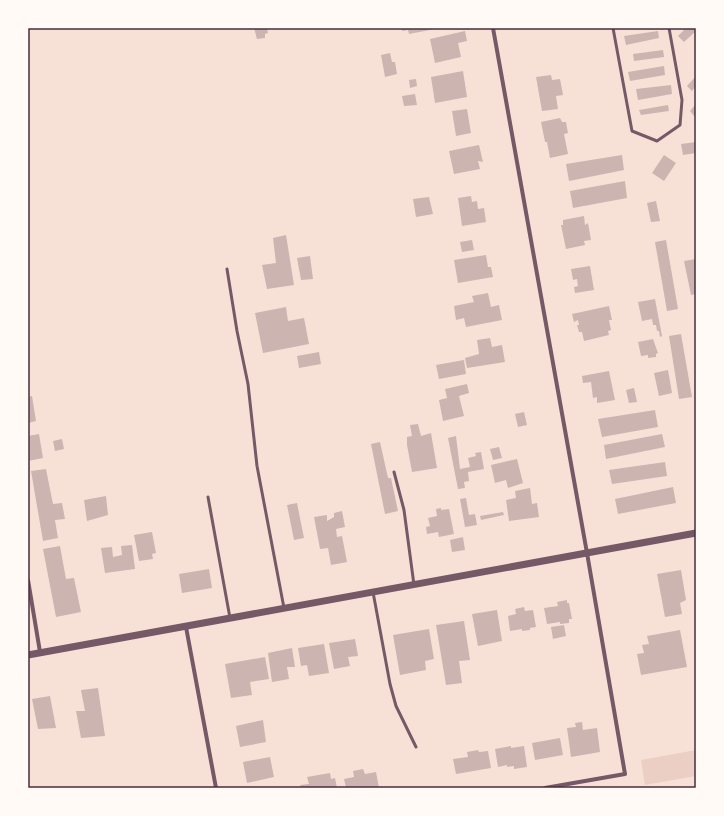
<svg xmlns="http://www.w3.org/2000/svg" width="724" height="816" font-family="Roboto,sans-serif">
<style>
.green{fill:#ebcfc5}
.building{fill:#ccb4b1}
.lines{fill:none;stroke-linecap:round;stroke-linejoin:round}
.service{stroke:#755966;stroke-width:3}
.minor{stroke:#755966;stroke-width:4}
.tertiary{stroke:#755966;stroke-width:7}
.neatline{fill:none;stroke:#4a2c40;stroke-width:1.5}
</style>
<rect width="100%" height="100%" fill="#f7e1d7"/>
<path class="green" d="M696,750V776L645,785L641,760Z"/>
<path class="building" d="M254,28H267L268,33L265,34V38L257,39Z
M402,28H435V29L409,34L408,30L402,31Z
M686,28H696V31L684,42L678,36Z
M465,31L467,41L458,43L461,57L435,63L430,39Z
M658,31L659,38L626,45L624,36Z
M663,50L664,57L634,61L633,54Z
M390,53L392,62H395L397,74L385,77L381,55Z
M664,66L665,75L630,81L628,72Z
M463,71L467,97L435,103L431,77Z
M551,75L552,80L560,79L563,95L556,96L558,109L542,111L536,77Z
M696,76V86L692,91L687,86Z
M416,79L417,86L410,88L409,80Z
M671,85L672,94L638,100L636,89Z
M415,94L417,105L404,106L402,96Z
M696,104V116L695,117L690,111Z
M668,105L669,111L641,115L639,110Z
M467,109L471,133L456,136L452,111Z
M560,118L562,122H566L568,133L564,134L568,154L550,158L547,142H545L541,122Z
M696,142V153L683,155L681,144Z
M479,145L483,162L478,161L480,169L454,174L449,151Z
M622,155L624,170L569,181L566,164Z
M664,155L676,163L664,181L652,173Z
M625,181L627,198L573,208L570,191Z
M471,196L472,202L477,201L478,209L484,208L486,222L462,226L458,198Z
M429,197L433,214L416,217L413,199Z
M656,201L660,221L651,222L647,203Z
M584,216L585,225L588,223L591,240L584,241L585,245L566,249L561,225H563V220Z
M286,235L294,285L267,289L262,265L276,263L273,238Z
M472,240L474,250L462,252L460,242Z
M666,240L678,309L667,311L655,242Z
M486,255L488,267H491L493,277L458,283L454,260Z
M310,256L313,279L301,280L297,258Z
M696,259V294L691,295L684,261Z
M590,266L594,290L575,293L574,287L578,286L577,279L573,280L571,269Z
M488,293L491,307L499,305L502,320L466,327L464,318L456,320L454,306L474,302L472,296Z
M655,299L662,336L660,337L659,331H657L656,325H653L652,319L642,321L638,302Z
M609,306L612,320H609L611,330L608,331L609,335L584,341L582,332H579L577,325H579L578,320L574,322L572,314Z
M286,307L288,321L304,318L309,344L263,353L255,313Z
M681,334L692,397L679,399L669,336Z
M490,338L492,347L502,345L505,362L467,368L465,358L479,354L477,340Z
M653,339L658,353L656,354V357L648,358V355L641,356L638,342Z
M319,352L321,364L299,368L297,356Z
M464,360L466,374L439,379L436,365Z
M668,370L672,393L659,396L654,373Z
M609,371L615,400L597,403V397L593,398L591,382L583,383L582,376Z
M467,384L469,393L459,396L464,416L443,421L439,400L447,398L445,389Z
M634,388L637,402L629,403L626,390Z
M32,396L36,421L28,423V397Z
M655,410L658,427L602,437L598,419Z
M524,412L527,425L518,427L515,414Z
M418,424L421,436L431,433L437,468L412,472L407,445V437L412,436L410,425Z
M39,434L43,458L28,461V436Z
M662,434L665,447L606,459L604,445Z
M456,436L460,469L470,467L468,458L476,456L475,453L481,452L484,469L468,472L469,481L464,482L465,488L458,489L448,438Z
M62,439L64,449L55,451L53,441Z
M380,442L388,478H391L398,511L385,514L371,444Z
M499,447L502,458L493,460L490,449Z
M517,459L523,483L508,488L506,480L495,483L491,465Z
M665,462L667,476L612,484L609,470Z
M46,469L53,504L62,503L65,519L55,520L58,538L43,541L31,471Z
M673,487L676,503L618,514L615,499Z
M530,488L532,504L537,503L539,517L509,521L506,500L516,498L515,491Z
M106,496L108,515L87,521L84,500Z
M466,498L469,515L475,514L477,525L465,527L460,499Z
M297,503L304,538L294,540L287,505Z
M441,508V510L449,509L454,534L439,537L438,532L427,534L426,527L430,526L428,518L437,516L436,509Z
M342,511L345,527L336,529L337,537L342,536L347,562L331,565L328,548L320,549L314,517L327,515V521L334,517V513Z
M503,512L504,515L481,520L480,516Z
M152,532L156,553L152,554L153,559L139,561L134,535Z
M463,537L465,550L452,552L450,540Z
M132,545L135,569L105,573L101,548L112,547L113,557L122,555L121,546Z
M60,546L66,579L74,578L81,612L56,617L43,549Z
M209,569L212,588L182,593L179,574Z
M681,570L686,600L680,603L682,614L665,617L657,574Z
M567,600V603H569L572,619H569V623L560,624V622L547,624L544,608L558,606L557,602Z
M524,607L525,611L533,610L536,627L530,628V630L522,631V629L510,631L508,616L516,614L515,609Z
M497,610L502,641L478,646L472,614Z
M464,621L470,660L459,661L462,683L446,685L436,625Z
M564,625L566,636L553,639L551,627Z
M429,629L434,659L425,661L426,670L400,675L393,635Z
M680,630L687,667L641,675L637,654L644,653L642,645L649,644L647,636Z
M355,639L358,656L348,657L350,666L334,669L329,643Z
M324,644L329,673L309,676L307,665L301,666L298,648Z
M292,648L295,667H287L289,679L272,682L268,653Z
M265,657L269,679L250,682L252,695L231,698L225,664Z
M98,688L105,736L81,738L76,711H85L81,690Z
M50,696L56,728L38,729L32,699Z
M263,720L266,742L240,747L236,726Z
M582,722L583,730L597,728L600,752L571,757L567,728L576,727L575,723Z
M560,738L563,755L535,760L532,743Z
M511,746V748L524,746L527,767L514,769V766L507,767V765L498,767L495,749Z
M478,750L479,752L488,751L491,768L456,774L453,759L468,757L467,752Z
M270,757L274,777L247,783L243,762Z
M363,769L365,774L376,772L379,788H346L344,779L354,777L353,771Z
M330,773L331,779L335,778L337,788H301L300,785L309,784L307,777Z"/>
<g class="lines">
<path class="service" d="M613,28L632,131L657,141L680,125L682,100L669,28
M227,269L237,331L248,384L257,466L284,608
M394,472L404,510L414,585
M208,497L230,618
M373,592L390,684L396,706L416,747"/>
<path class="minor" d="M493,28L587,553L625,774L545,788
M28,580L40,652
M186,627L216,788"/>
<path class="tertiary" d="M28,655L696,533"/>
</g>
<rect width="724" height="816" fill="none" stroke="#fffaf5" stroke-width="58"/>
<rect x="29" y="29" width="666" height="758" class="neatline"/>
</svg>
